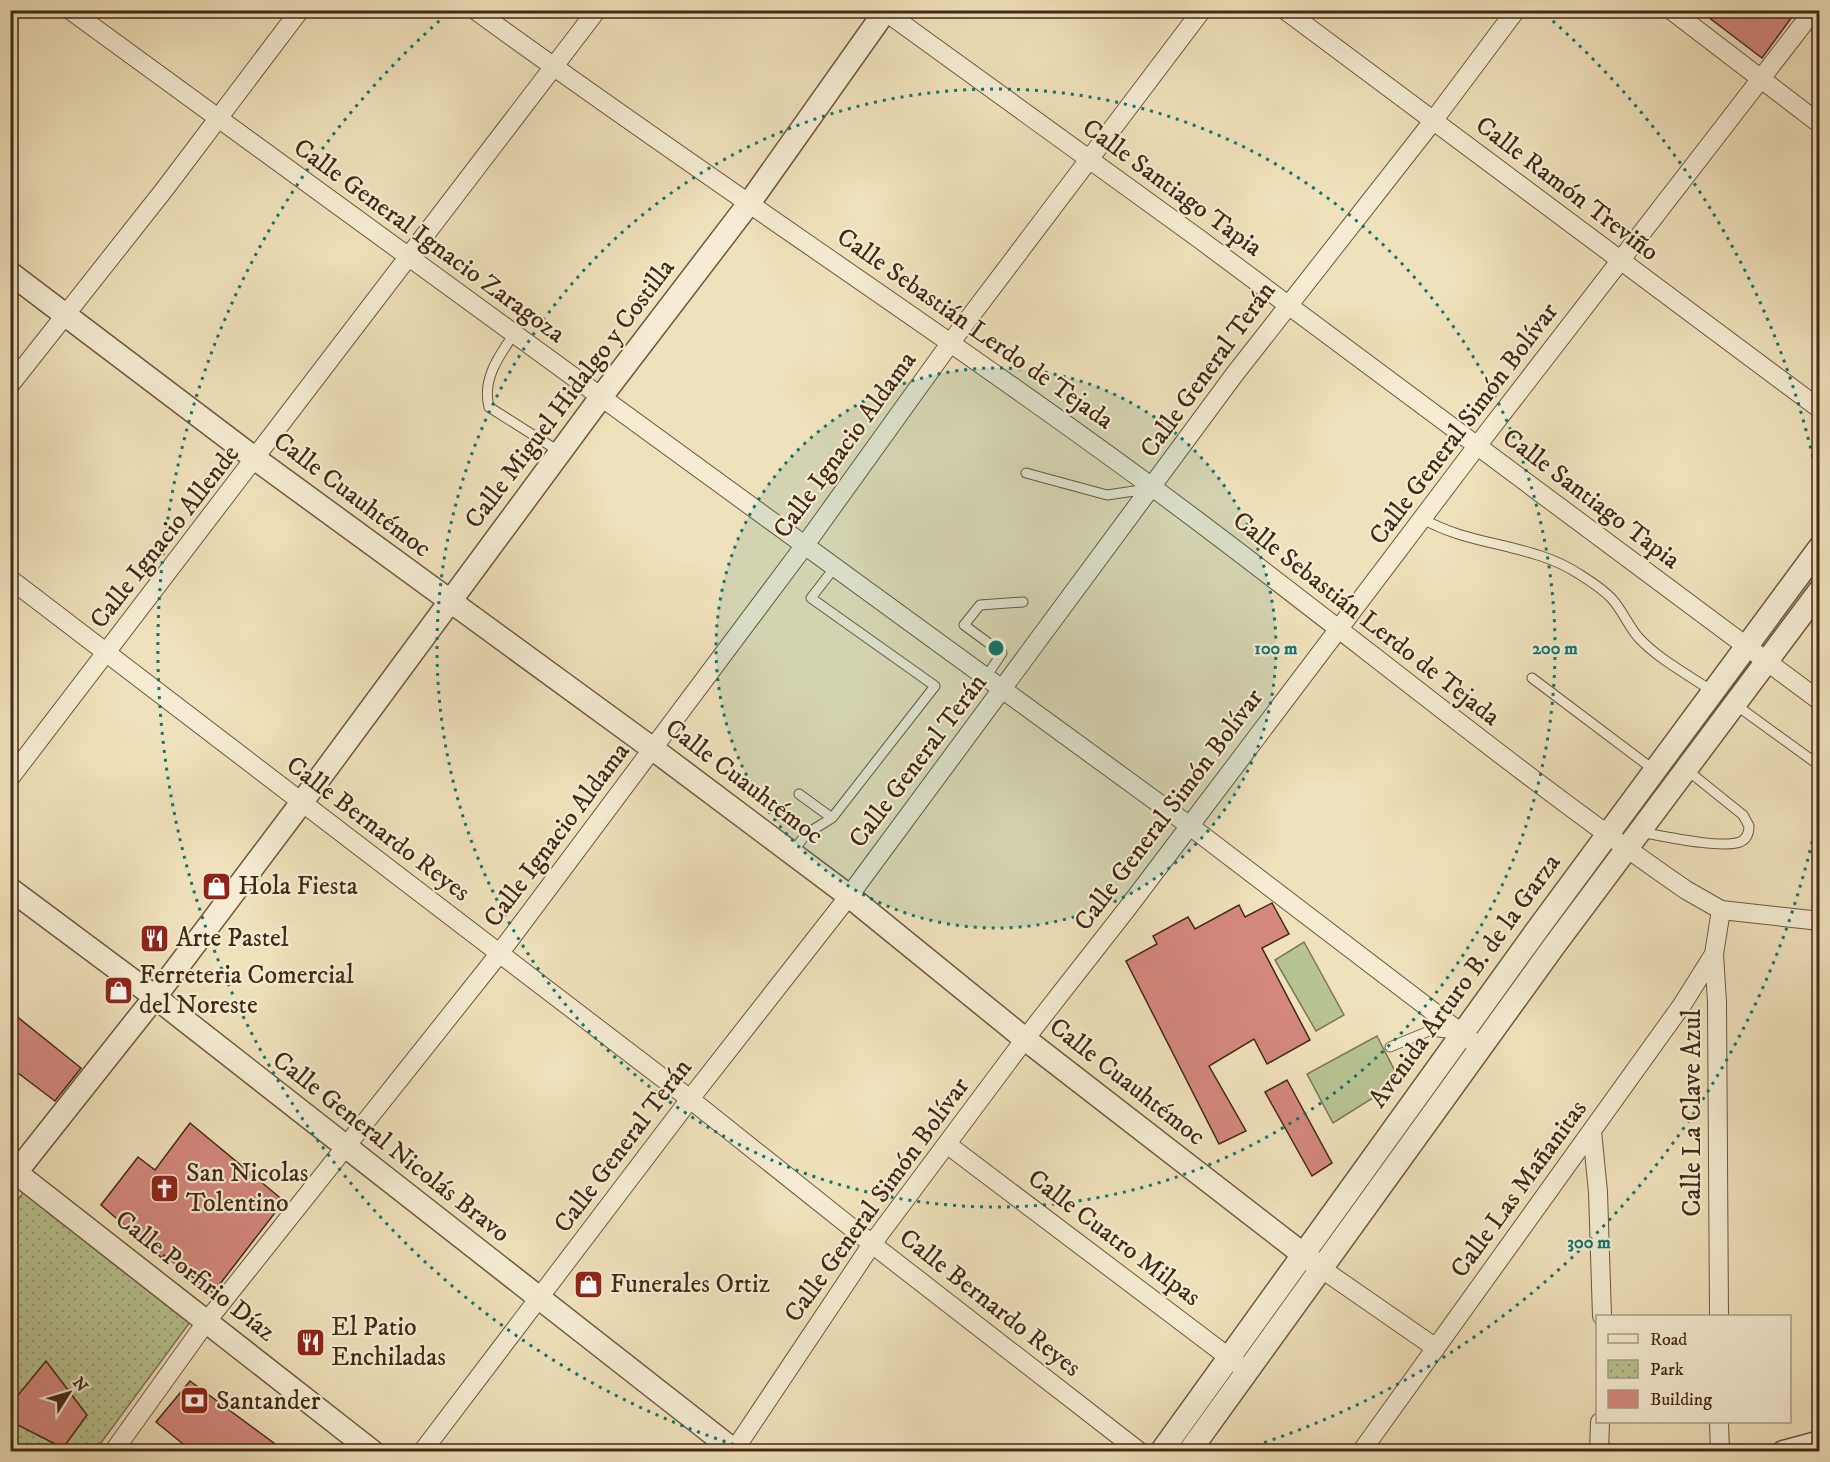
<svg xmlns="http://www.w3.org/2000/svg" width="1830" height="1462" font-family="'IM FELL DW Pica',serif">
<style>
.park{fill:url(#park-dots);stroke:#7c7654;stroke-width:1.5}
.garden{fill:#b7c391;stroke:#7c7654;stroke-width:1.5}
.building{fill:#d5887e;stroke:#422916;stroke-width:1.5}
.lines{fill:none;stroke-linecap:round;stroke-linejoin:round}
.service-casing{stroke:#6d573f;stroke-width:11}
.minor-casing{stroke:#6d573f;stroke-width:20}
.tertiary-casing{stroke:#6d573f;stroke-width:25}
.service{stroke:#f5ecd3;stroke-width:9}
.minor{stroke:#f5ecd3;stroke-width:18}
.tertiary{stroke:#f5ecd3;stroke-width:22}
.ring{fill:none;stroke:#0f766e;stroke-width:3;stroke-dasharray:3 6}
.labels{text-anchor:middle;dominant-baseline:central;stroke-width:4.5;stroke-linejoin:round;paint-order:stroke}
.street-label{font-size:26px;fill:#422916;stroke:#f5ecd3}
.poi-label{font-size:26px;fill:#422916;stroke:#f5ecd3;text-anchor:start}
.centre{fill:#0f766e;stroke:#f5ecd3;stroke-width:3}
.ring-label{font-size:18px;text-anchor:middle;font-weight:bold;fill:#0f766e;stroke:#f5ecd3;stroke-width:4.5;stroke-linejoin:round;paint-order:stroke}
</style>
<defs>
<pattern id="park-dots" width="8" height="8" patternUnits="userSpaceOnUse" patternTransform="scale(1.5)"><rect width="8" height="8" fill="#b7c391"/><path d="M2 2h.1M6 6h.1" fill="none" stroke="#969e75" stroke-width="1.8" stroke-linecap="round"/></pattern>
</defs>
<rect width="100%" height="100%" fill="#efe1bb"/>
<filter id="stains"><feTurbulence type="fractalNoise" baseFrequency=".00333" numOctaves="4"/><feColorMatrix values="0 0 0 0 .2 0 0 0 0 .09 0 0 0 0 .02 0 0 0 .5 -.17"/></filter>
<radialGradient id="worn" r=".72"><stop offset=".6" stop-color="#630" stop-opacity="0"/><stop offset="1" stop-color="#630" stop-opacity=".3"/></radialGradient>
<path class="park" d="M25,1190L193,1318L95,1451H16L11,1447L10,1210Z"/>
<path class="garden" d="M1304,942L1344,1015L1316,1031L1275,960Z
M1377,1036L1400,1081L1333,1123L1307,1074Z"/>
<path class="building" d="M1699,10H1797L1762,58Z
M1272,903L1289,934L1262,948L1310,1040L1267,1064L1254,1039L1209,1066L1246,1131L1219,1144L1126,961L1157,944L1153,936L1188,917L1195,929L1239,905L1245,917Z
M10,1011L81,1068L55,1101L10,1067Z
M1287,1080L1332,1163L1312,1176L1265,1092Z
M190,1123L284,1201L213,1293L164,1255L162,1258L101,1205L138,1157L155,1170Z
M46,1361L87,1415L63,1448L10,1421V1405Z
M190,1381L286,1452H193L156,1422Z"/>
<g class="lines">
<defs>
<path id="service" d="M514,334C498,357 482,380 489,407L560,452
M1026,473L1107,495L1148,489
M1423,519C1472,547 1532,543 1579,574C1590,581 1603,589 1612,599C1622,610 1628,625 1638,637C1658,659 1687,674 1712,691
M986,677L1002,653L964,625L980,605L1023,602
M1532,678L1654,770
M1736,705L1820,766
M799,794L832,818L935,686L811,598L835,567
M1640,832C1663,836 1720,849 1740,842C1747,839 1749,832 1749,826L1743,815L1687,770
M792,853L806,834L832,818
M1390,1047L1429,1031L1456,1034"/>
<path id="minor" d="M70,10L1190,826L1473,1042
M475,10C698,173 929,323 1152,487C1332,619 1502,763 1686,890L1721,910L1820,921
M883,10L1198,238L1820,701
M1285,10L1820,409
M1671,10L1820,124
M10,385L164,190L300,10
M10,579L690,1099L872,1244L1140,1452
M10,778L597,10
M1592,1131L1598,1192L1602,1316
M948,1145L1239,1365
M1322,1269L1436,1348
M1719,1316L1717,1002L1714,954L1721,910
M1719,1422L1720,1452
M113,1452L207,1321L499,954L805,545L951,342L1202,10
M422,1452L690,1099L849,896L1234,375L1433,121L1516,10
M733,1452L872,1244L1025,1039L1126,910L1477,446L1814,10
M1361,1452L1682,1005L1714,954
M1599,1452L1600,1422"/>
<path id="tertiary" d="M10,273L257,460L653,749L849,896L1025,1039L1322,1269
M10,889L155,997L736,1452
M10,1168L373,1452
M10,1180L155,997L302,802L601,397L750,202L886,10
M1161,1452L1537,930L1820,547
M1189,1452L1554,946L1820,590
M1783,1452L1820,1442"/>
</defs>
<use href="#service" class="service-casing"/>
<use href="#minor" class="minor-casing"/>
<use href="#tertiary" class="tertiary-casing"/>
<use href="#service" class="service"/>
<use href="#minor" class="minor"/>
<use href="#tertiary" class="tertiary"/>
</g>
<circle cx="996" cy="648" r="280" fill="#0f766e" fill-opacity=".12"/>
<g class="ring">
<circle cx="996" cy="648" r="280"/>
<circle cx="996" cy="648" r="559"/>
<path d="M1818 815A839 839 0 0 1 1241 1450M751 1450A839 839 0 0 1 446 15M1546 15A839 839 0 0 1 1818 481"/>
</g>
<defs>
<symbol id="shop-square" viewBox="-11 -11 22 22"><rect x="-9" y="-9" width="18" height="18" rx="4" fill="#8f2418" stroke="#f5ecd3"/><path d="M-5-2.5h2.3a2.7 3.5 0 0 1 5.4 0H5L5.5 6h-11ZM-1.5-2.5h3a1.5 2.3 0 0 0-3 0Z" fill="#fff"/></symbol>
<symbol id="restaurant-square" viewBox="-11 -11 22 22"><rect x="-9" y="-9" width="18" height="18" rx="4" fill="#8f2418" stroke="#f5ecd3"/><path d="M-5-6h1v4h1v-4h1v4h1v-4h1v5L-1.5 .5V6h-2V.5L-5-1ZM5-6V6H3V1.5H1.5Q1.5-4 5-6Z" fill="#fff"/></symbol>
<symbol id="church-square" viewBox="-11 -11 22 22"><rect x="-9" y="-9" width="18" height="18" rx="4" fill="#8f2418" stroke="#f5ecd3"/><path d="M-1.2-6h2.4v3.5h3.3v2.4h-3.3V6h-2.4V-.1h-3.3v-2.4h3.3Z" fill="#fff"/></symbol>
<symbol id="bank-square" viewBox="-11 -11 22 22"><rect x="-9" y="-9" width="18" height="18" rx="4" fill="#8f2418" stroke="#f5ecd3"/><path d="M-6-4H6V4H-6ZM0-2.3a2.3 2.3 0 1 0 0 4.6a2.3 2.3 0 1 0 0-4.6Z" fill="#fff"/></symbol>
</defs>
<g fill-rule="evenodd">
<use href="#shop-square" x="200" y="870" width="33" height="33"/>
<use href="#restaurant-square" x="138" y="922" width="33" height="33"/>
<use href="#shop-square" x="102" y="974" width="33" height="33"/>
<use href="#church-square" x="148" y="1172" width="33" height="33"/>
<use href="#shop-square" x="572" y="1268" width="33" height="33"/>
<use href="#restaurant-square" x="294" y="1326" width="33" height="33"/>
<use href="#bank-square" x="178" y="1384" width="33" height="33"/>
</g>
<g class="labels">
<g class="street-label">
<text transform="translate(1172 188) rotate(36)">Calle Santiago Tapia</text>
<text transform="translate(1567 189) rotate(37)">Calle Ramón Treviño</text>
<text transform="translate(429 241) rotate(36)">Calle General Ignacio Zaragoza</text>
<text transform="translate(975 329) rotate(35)">Calle Sebastián Lerdo de Tejada</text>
<text transform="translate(1208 370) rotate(-54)">Calle General Terán</text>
<text transform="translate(570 394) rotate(-53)">Calle Miguel Hidalgo y Costilla</text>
<text transform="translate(1464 424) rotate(-53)">Calle General Simón Bolívar</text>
<text transform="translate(845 445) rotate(-54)">Calle Ignacio Aldama</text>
<text transform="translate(352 495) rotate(37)">Calle Cuauhtémoc</text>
<text transform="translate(1591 499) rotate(37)">Calle Santiago Tapia</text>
<text transform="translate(165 537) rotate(-52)">Calle Ignacio Allende</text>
<text transform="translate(1366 619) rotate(38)">Calle Sebastián Lerdo de Tejada</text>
<text transform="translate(918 761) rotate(-53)">Calle General Terán</text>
<text transform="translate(744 782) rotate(37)">Calle Cuauhtémoc</text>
<text transform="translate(1169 810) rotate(-53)">Calle General Simón Bolívar</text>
<text transform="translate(378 829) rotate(37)">Calle Bernardo Reyes</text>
<text transform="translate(557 835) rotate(-53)">Calle Ignacio Aldama</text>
<text transform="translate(1465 981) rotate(-54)">Avenida Arturo B. de la Garza</text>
<text transform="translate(1127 1082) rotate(38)">Calle Cuauhtémoc</text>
<text transform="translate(1692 1113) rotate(-90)">Calle La Clave Azul</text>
<text transform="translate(623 1146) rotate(-53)">Calle General Terán</text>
<text transform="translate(391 1147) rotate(38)">Calle General Nicolás Bravo</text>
<text transform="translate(1519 1189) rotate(-54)">Calle Las Mañanitas</text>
<text transform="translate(877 1200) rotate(-54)">Calle General Simón Bolívar</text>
<text transform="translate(1114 1238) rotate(37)">Calle Cuatro Milpas</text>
<text transform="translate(195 1276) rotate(38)">Calle Porfirio Díaz</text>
<text transform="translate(990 1303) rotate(38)">Calle Bernardo Reyes</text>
</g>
<g class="poi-label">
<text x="238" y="886">Hola Fiesta</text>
<text x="176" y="938">Arte Pastel</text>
<text x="139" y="975">Ferreteria Comercial<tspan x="139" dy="30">del Noreste</tspan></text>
<text x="186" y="1173">San Nicolas<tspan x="186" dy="30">Tolentino</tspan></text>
<text x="610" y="1284">Funerales Ortiz</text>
<text x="331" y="1327">El Patio<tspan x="331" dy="30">Enchiladas</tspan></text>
<text x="216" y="1401">Santander</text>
</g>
</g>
<circle cx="996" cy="648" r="9" class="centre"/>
<g class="ring-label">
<text x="1276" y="654">100 m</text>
<text x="1555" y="654">200 m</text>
<text x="1589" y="1248">300 m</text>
</g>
<rect width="1830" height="1462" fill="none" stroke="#efe1bb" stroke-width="36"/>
<rect x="12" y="12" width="1806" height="1438" fill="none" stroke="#422916" stroke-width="3"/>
<rect x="18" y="18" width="1794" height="1426" fill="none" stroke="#422916" stroke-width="1.5"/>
<rect x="1596" y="1315" width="195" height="108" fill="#f5ecd3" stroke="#ad9e87" stroke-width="1.5"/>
<rect x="1608" y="1334" width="30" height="9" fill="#f5ecd3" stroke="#ad9e87" stroke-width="1.5"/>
<text x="1650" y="1345" font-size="18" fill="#422916">Road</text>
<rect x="1608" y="1360" width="30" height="18" fill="url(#park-dots)" stroke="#ad9e87" stroke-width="1.5"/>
<text x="1650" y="1375" font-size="18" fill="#422916">Park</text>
<rect x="1608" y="1390" width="30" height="18" fill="#d5887e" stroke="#ad9e87" stroke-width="1.5"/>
<text x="1650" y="1405" font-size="18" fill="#422916">Building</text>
<g transform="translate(69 1393) rotate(53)" stroke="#f5ecd3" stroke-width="4.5" paint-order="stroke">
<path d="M0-4.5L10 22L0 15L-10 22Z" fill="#422916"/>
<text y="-9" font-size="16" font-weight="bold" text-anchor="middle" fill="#422916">N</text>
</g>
<rect width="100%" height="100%" filter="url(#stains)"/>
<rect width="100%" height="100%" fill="url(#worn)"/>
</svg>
